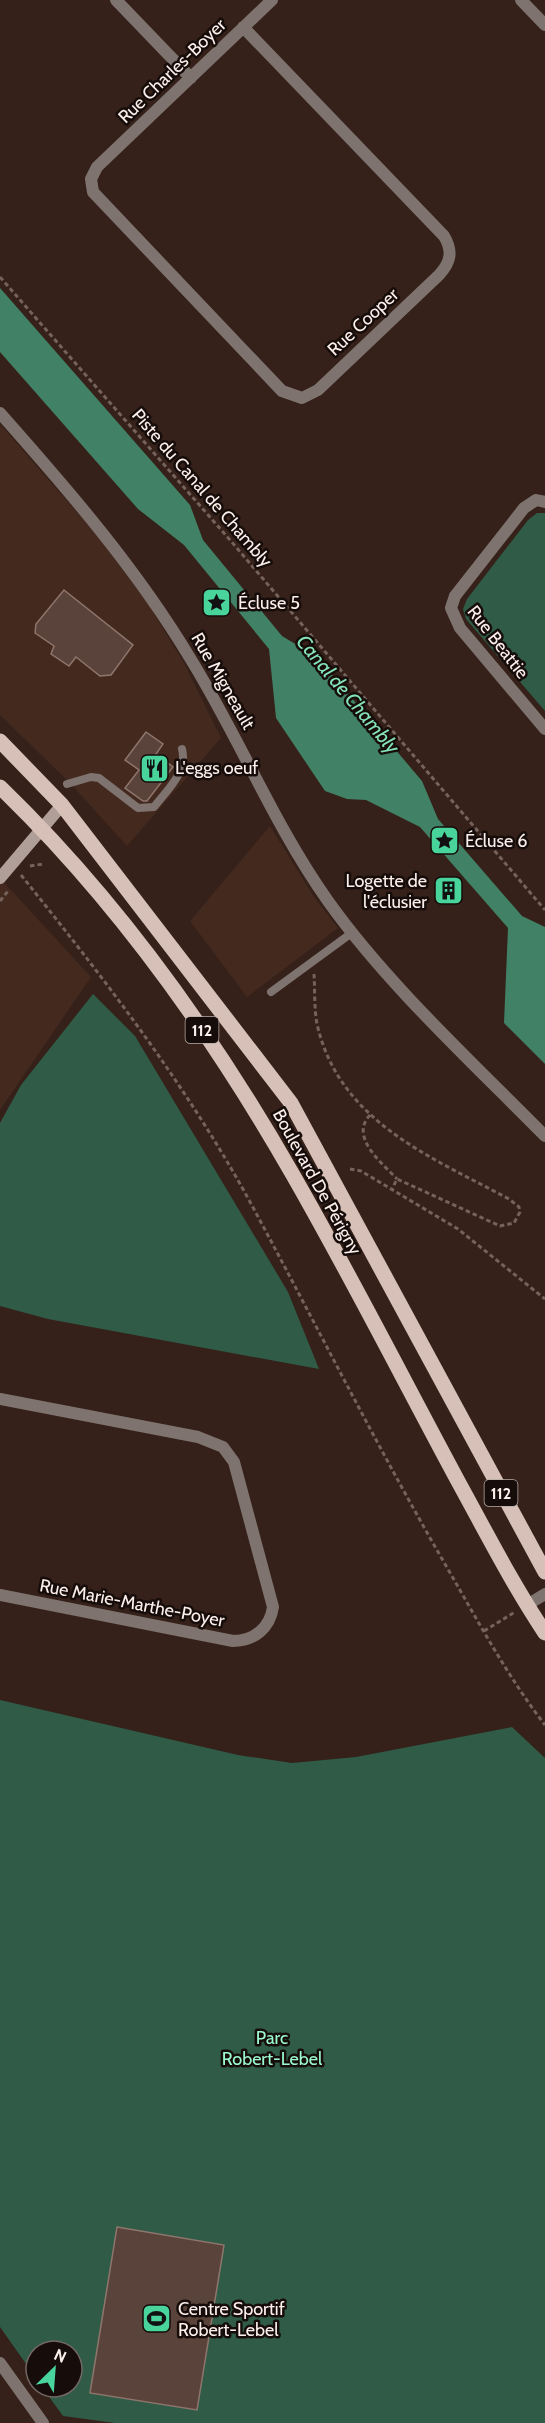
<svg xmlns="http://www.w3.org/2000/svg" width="545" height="2423" font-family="Cabin,sans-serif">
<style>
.built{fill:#44291f}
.green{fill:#2f5b47}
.water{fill:#418165}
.building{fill:#5a433a;stroke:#8f766d;stroke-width:1.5}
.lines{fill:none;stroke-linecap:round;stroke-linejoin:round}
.path{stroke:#74625b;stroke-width:3;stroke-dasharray:4.5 3;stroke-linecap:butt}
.lane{stroke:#7e736f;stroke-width:8}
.street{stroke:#7e736f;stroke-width:12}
.secondary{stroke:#b09e98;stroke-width:12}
.primary{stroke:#d7c0b7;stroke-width:15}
.labels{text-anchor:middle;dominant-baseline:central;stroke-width:5;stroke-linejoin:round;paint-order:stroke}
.shield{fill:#160d0a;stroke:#b8aba7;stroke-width:1.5}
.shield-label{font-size:16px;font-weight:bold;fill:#fdefea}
.street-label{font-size:18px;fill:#fdefea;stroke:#160d0a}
.poi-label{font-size:18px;fill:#fdefea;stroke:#160d0a;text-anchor:start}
.park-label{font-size:18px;fill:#9af9cd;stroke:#160d0a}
.water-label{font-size:20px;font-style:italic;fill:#85e4b8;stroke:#160d0a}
</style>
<rect width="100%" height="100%" fill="#352119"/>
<path class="built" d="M0,424L102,541L145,599L184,663L221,738L127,846L69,782L0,715Z
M270,826L314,897L338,928L247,997L190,921Z
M0,878L91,977L0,1110Z"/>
<path class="green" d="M545,513V711L466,619L463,609L467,599L528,520L537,513Z
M93,994L135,1036L288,1292L319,1369L48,1319L0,1306V1123L21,1085Z
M0,1700L238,1755L292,1763L356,1757L512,1727L545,1758V2423H115L63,2416L42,2387H72V2351H36V2378L0,2327Z"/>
<path class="water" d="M0,288L190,505L203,540L282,636L317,657L422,781L438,819L522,916L545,927V1064L504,1023L508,928L420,827L366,800L347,799L325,791L276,718L269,649L184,545L138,509L0,352Z"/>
<path class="building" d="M64,590L133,645L111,675L100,676L76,657L69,666L51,654L54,646L35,633L36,624Z
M146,732L163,744L156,754L173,767L147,801H143L125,788L139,770L125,760Z
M449,881L458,892L447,901L438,890Z
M117,2227L224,2245L197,2410L90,2393Z"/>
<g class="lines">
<path class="path" d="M0,277L230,540L545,910
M30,866L43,864
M21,875C107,982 191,1091 256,1213C320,1332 381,1454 449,1571C479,1623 508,1677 545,1725
M0,901L8,891
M314,974C315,990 314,1008 317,1024C339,1121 429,1156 509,1199L519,1207L520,1212L514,1223L500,1226L397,1179L392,1189
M370,1115C349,1137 382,1163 397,1179
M350,1169L361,1171L458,1229L545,1299
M484,1631L515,1612"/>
<path class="lane" d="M67,784L91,777L99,778L138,808L154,807C167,790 188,772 182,749
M271,992L353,932"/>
<path class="street" d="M116,0L191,78
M521,0L545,25
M243,27L444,236C453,251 451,262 439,275L318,390L302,398L282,391L93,192L91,179L97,167L272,0
M0,413C69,491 136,568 190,658C239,737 274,825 328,901C387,984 473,1063 545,1136
M545,502L536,500L524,508L455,596L451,608L460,628L545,729
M0,1399L198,1437L223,1447L234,1462L273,1607C270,1628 254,1641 233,1641L0,1595
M527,1605L545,1594
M0,2363L43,2423"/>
<path class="secondary" d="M0,878L62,805"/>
<path class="primary" d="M0,741L62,805L291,1103L545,1572
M0,787C116,899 213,1035 293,1175C351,1276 404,1381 459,1483C487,1534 513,1585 545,1633"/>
</g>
<defs>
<symbol id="sight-square" viewBox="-11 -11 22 22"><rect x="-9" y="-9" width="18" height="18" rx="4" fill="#49d49c" stroke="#160d0a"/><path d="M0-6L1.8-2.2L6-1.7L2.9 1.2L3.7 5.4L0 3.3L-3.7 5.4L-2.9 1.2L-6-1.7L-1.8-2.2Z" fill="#111"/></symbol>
<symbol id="restaurant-square" viewBox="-11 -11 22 22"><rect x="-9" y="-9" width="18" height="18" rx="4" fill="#49d49c" stroke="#160d0a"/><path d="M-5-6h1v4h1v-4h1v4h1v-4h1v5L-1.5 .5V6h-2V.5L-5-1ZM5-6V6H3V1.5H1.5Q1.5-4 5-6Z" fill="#111"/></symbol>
<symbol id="building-square" viewBox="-11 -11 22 22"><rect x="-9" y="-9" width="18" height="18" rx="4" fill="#49d49c" stroke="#160d0a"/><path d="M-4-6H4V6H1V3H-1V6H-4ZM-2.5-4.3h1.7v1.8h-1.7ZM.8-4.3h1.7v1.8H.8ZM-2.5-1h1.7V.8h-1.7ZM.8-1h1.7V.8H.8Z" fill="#111"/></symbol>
<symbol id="stadium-square" viewBox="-11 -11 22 22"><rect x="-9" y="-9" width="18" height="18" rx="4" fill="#49d49c" stroke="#160d0a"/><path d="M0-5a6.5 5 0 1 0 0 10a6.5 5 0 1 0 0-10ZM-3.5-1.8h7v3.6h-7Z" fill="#111"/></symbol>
</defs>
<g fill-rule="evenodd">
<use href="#sight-square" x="200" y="586" width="33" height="33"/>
<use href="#restaurant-square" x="138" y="752" width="33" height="33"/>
<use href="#sight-square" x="428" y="824" width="33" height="33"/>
<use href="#building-square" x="432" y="874" width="33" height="33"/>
<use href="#stadium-square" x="140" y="2302" width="33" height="33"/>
</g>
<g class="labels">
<g class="shield">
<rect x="185.5" y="1017" width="33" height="26" rx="4.5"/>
<rect x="484.5" y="1480" width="33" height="26" rx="4.5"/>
</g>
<g class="shield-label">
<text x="202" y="1030">112</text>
<text x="501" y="1493">112</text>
</g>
<g class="street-label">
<text transform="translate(172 71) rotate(-44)">Rue Charles-Boyer</text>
<text transform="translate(363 322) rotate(-43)">Rue Cooper</text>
<text transform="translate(202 488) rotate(49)">Piste du Canal de Chambly</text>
<text transform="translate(498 642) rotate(52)">Rue Beattie</text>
<text transform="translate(223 681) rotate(60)">Rue Migneault</text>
<text transform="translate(317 1182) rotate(61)">Boulevard De Périgny</text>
<text transform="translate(132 1603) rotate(11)">Rue Marie-Marthe-Poyer</text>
</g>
<g class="poi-label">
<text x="238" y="603">Écluse 5</text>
<text x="175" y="768">L'eggs oeuf</text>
<text x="465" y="841">Écluse 6</text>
<text x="427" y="881" text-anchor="end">Logette de<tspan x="427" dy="21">l'éclusier</tspan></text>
<text x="178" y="2309">Centre Sportif<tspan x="178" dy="21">Robert-Lebel</tspan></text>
</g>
<g class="park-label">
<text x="272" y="2038">Parc<tspan x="272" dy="21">Robert-Lebel</tspan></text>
</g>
<g class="water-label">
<text transform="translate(348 694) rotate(50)">Canal de Chambly</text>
</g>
</g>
<g transform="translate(54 2369) rotate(25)"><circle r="28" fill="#160d0a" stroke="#726764" stroke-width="1.5"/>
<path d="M0-4.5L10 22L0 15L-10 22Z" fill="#49d49c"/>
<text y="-9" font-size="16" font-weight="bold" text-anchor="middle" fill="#fdefea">N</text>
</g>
</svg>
